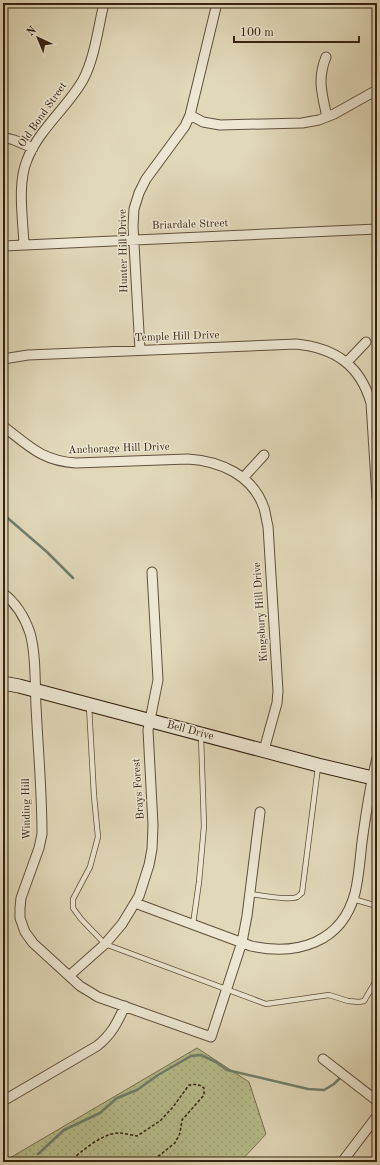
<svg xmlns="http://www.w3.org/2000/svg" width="380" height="1165" font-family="'Old Standard TT',serif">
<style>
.grass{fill:url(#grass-dots);stroke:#76704e}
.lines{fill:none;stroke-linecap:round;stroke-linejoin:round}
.stream{stroke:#6f7e6d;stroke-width:2.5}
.lane-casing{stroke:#61503b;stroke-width:6}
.street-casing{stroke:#61503b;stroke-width:11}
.secondary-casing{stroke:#362211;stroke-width:15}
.path{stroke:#362211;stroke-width:1.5;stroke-dasharray:3 2;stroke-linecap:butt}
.lane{stroke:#ece6d2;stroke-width:4.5}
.street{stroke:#ece6d2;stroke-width:9}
.secondary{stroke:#ece6d2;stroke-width:13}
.labels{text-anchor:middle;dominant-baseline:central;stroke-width:3;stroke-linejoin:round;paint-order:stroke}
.street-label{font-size:11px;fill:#362211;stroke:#ece6d2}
</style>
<defs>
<pattern id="grass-dots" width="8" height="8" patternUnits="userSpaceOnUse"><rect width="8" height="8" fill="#b7bd8c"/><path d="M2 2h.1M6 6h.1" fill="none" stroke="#9ea278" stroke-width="1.8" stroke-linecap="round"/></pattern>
</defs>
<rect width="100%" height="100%" fill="#e1d8b9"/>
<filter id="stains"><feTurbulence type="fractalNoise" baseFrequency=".005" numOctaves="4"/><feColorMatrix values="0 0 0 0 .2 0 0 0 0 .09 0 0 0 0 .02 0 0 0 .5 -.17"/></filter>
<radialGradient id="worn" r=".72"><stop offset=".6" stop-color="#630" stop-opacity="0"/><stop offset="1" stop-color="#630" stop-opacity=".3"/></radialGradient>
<path class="grass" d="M197,1048L249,1082L266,1134L240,1162H3Z"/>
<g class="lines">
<path class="stream" d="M3,514L47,552L73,578
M38,1154L64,1130L100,1113L117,1098L137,1090L158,1075L191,1056L201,1055L216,1062L227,1070L308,1089L324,1090L334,1084L339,1079"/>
<defs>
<path id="lane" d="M89,706L94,796L98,837L90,867L73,899V908L81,919L105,944L266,1004L329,995L348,1001L359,1002L364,1001L377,979
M250,894C260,895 289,901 297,897C299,896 300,894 302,893L318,767
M353,899L377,906
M193,924L199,882L204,826L201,736"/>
<path id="street" d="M326,57C317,79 322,94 327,117
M190,115L203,122L220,125L302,123L319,120L334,114L377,90
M3,137L14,140L33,148
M24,245C23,219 17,184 27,160C39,129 67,108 83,80C95,57 98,28 104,3
M3,246L377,229
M140,350L133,226L134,209L139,193L146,179L185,126L190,115L217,3
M3,359L28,355L296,344C335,348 360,365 371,403L377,498
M347,362L366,342
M3,426C29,446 42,461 76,463L188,459C220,461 253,475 264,508C266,514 266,520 268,526L278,691L277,703L264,750
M243,478L264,455
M3,593C16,603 25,618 30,633C36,653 35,684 36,706C38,748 42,792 42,834L39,848L21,898L20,908V918L25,932L33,943L80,986L90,992L98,997L211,1037L242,942L247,916L260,812
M135,903L251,946C297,956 342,943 355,893C359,877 360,859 362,842C366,813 370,785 377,758
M69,976L105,944L122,924L139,896L149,865L152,849L153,825L148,730L158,680L152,572
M323,1059L377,1101
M3,1101L97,1046C112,1034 117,1023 125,1006
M342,1162L377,1116"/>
<path id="secondary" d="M3,683L19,686L318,765L377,779"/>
</defs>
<use href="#lane" class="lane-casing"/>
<use href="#street" class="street-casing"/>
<use href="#secondary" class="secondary-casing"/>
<path class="path" d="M69,1162C82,1151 103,1132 121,1133C126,1134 132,1135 137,1136L160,1121L173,1107L189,1085C196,1084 199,1084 204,1088V1095L182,1120L180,1133L175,1143L151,1162"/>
<use href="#lane" class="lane"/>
<use href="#street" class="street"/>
<use href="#secondary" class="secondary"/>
</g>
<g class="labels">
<g class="street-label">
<text transform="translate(43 115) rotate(-55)">Old Bond Street</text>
<text transform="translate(190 225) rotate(-2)">Briardale Street</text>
<text transform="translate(124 251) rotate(-91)">Hunter Hill Drive</text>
<text transform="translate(177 337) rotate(-2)">Temple Hill Drive</text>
<text transform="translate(119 449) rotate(-2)">Anchorage Hill Drive</text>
<text transform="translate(261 612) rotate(-94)">Kingsbury Hill Drive</text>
<text transform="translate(190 731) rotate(15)">Bell Drive</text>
<text transform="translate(139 789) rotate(-94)">Brays Forest</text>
<text transform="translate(27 809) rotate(-91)">Winding Hill</text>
</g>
</g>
<rect width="380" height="1165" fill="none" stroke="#e1d8b9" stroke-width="16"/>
<rect x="4" y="4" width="372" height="1157" fill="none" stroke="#362211" stroke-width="2"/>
<rect x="8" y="8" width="364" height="1149" fill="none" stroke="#362211"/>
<g transform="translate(38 38) rotate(316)" stroke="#ece6d2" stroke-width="3" paint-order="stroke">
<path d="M0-3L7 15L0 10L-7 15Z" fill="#362211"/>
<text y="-6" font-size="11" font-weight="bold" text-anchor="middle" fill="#362211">N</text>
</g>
<path d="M234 36v6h125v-6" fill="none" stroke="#362211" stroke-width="2"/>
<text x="240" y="36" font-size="12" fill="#362211" stroke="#ece6d2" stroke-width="3" paint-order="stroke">100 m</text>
<rect width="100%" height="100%" filter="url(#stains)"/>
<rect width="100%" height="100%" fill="url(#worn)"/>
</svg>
